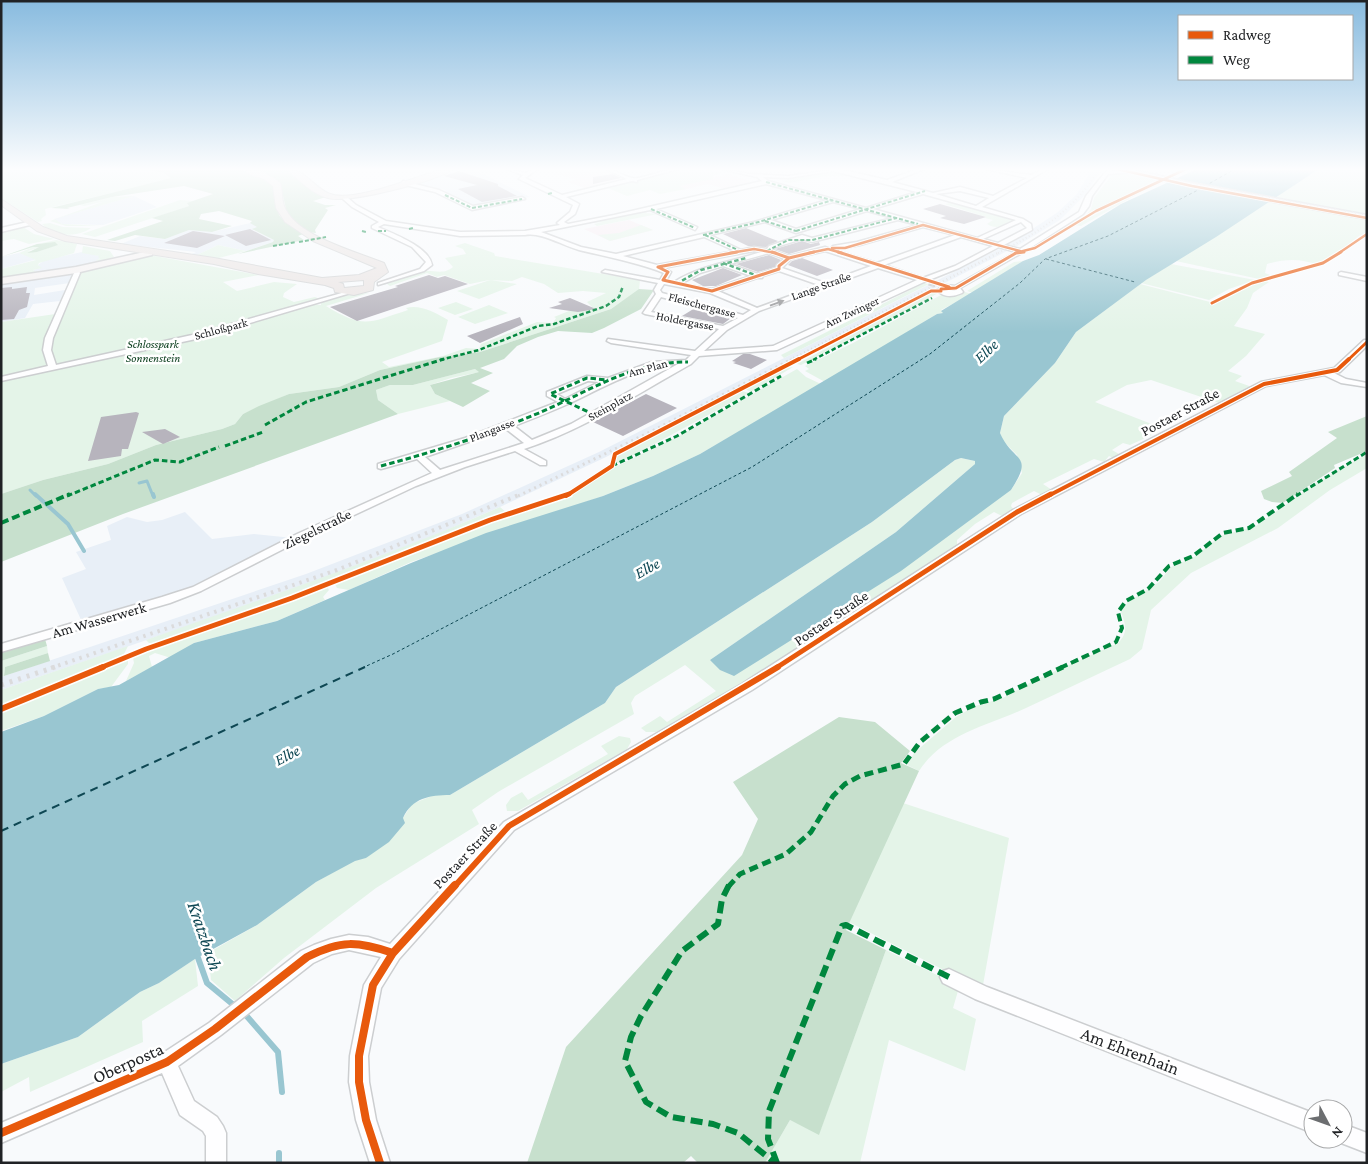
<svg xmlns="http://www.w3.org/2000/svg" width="1368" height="1164" font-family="'Crimson Pro',serif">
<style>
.built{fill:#e8eff7}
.education{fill:#f7edf2}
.green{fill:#e4f4e8}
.forest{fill:#c7e0cd}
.water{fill:#99c6d1}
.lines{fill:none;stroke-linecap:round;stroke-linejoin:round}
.stream-far2{stroke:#99c6d1;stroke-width:3}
.stream-far1{stroke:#99c6d1;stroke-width:4}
.stream{stroke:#99c6d1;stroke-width:6}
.ferry-far1{stroke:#0e4753;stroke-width:1;stroke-dasharray:3 2.5;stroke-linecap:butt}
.ferry{stroke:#0e4753;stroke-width:2;stroke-dasharray:8 6;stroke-linecap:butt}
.building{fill:#b7b4bd}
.street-tunnel{stroke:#cdcfd1;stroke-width:7;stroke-dasharray:7 4;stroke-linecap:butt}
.street-casing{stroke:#ccced0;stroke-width:3}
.secondary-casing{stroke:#ccced0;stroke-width:3}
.primary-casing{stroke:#d4d6d7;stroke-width:2}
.street{fill:#fefeff;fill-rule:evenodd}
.secondary{fill:#f5f2f2;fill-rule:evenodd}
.primary{fill:#ebe6e5;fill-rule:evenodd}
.rail-far4{stroke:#dbdbdc;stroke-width:2;stroke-dasharray:1 2.5;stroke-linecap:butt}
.rail-far3{stroke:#dbdbdc;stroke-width:2.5;stroke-dasharray:1 3;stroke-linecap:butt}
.rail-far2{stroke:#dbdbdc;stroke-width:3;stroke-dasharray:2 4;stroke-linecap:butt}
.rail-far1{stroke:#dbdbdc;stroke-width:4;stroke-dasharray:2.5 5;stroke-linecap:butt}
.rail{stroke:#dbdbdc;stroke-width:5;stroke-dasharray:3 6;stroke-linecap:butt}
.quiet-far5{stroke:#00873e;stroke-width:2;stroke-dasharray:4 2;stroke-linecap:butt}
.quiet-far4{stroke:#00873e;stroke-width:2.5;stroke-dasharray:4.5 2.5;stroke-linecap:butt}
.quiet-far3{stroke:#00873e;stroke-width:3;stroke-dasharray:5.5 3;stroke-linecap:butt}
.quiet-far2{stroke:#00873e;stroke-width:4;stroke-dasharray:8 4;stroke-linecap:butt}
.quiet-far1{stroke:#00873e;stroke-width:5;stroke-dasharray:9 5;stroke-linecap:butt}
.quiet{stroke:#00873e;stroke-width:6;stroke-dasharray:12 6;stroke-linecap:butt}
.cycleway-far5-casing{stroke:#fff;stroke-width:4}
.cycleway-far4-casing{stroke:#fff;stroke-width:5}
.cycleway-far3-casing{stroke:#fff;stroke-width:6}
.cycleway-far2-casing{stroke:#fff;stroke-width:8}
.cycleway-far1-casing{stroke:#fff;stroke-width:9}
.cycleway-casing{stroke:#fff;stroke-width:11}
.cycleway-far5{stroke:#e8590c;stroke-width:2.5}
.cycleway-far4{stroke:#e8590c;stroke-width:3}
.cycleway-far3{stroke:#e8590c;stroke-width:4}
.cycleway-far2{stroke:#e8590c;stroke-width:5}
.cycleway-far1{stroke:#e8590c;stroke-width:6}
.cycleway{stroke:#e8590c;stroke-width:8}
.oneway{fill:#9a9b9d}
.labels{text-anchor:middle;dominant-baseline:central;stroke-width:5;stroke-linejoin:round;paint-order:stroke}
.far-street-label{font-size:12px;fill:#202225;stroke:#fff}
.far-park-label{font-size:12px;font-style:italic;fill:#043917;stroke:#fff}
.street-label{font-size:15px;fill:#202225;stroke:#fff}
.water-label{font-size:16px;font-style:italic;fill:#0e4753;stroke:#fff}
.near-street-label{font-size:18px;fill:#202225;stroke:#fff}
.near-water-label{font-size:19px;font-style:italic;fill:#0e4753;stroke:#fff}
</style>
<rect width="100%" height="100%" fill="#f8fafc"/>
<path class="built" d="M458,169H473L530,197L474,207L449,195L445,190L413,183L420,179Z
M1092,169H1102L1085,195L1060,220L1015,247L943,284L934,282L1013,242L1058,212L1077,194Z
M134,196L157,207L103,225L62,224L54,219Z
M250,223L258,227L253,230L274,240L273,242L246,251L218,245L195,256L190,255L196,252L121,244L140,236L165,239L189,230L212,232Z
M82,252L100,256L101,258L97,260L100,262L52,272L37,273L33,270L41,268L38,265L45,260Z
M19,253L37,259L1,269V257Z
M74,273L70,283L35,288L34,295L65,290L60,301L33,304L25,318L1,322V284Z
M930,284L939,286L606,457L500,507L414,544L313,583L1,690V677L306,574L462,514L599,452Z
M185,512L212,539L254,534L293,538L202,584L82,622L62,578L86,569L76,552L111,540L107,526L127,517L147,522L162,520Z"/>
<path class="education" d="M579,169H604L628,180L587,189L568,182L576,179L555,174Z
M728,174L750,181L746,186L728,190L708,184L686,189L678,186Z
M629,220L653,230L610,241L584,229Z"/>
<path class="green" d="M1,169H143L164,173L172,178L45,209L46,215L41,219L42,221L38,222L1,198Z
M683,169H708L722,173L712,176L713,179L679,186L686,189L660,194L650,190L627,196L608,188Z
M1319,169H1367V233L1359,236L1340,251L1342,252L1341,253L1318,265C1299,258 1286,259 1267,264L1265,273L1270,275L1259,279L1176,261Z
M823,171L857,176H826L789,183L782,181Z
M1129,173L1156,180L1087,214L1091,209L1094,198L1111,176L1116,173Z
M1163,181H1165L1136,195L1081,226L1074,225Z
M134,196L55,219L62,224L101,226H66L50,221L102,202L84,206L80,205L112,197Z
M180,200L195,201L187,203L189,206L95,237L82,234Z
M958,201L1018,220C1008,224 997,231 987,224L993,220L985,218L986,217L945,204Z
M651,211L645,213L658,214L597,226L594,224L602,222L582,224Z
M50,223L63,227L91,228C77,238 54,237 42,224Z
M641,225L653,230L610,241L598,235L619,233Z
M23,227L34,234L54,239L29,244L14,239L1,241V232Z
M56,240L77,244L74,253L39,263L38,265L42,268L33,270L37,273L43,271L40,274L1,280V269L36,260L19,253L33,247H40L28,251L37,252L57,245L42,243Z
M465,243L494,253L495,256L640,280L639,290L611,309L480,352L440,357L380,370L339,387L289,394L243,414L235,424L222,429L156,445L108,464L43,480L1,494V322L62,313L82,272L143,256H155L259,275L223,282L237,291L274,282L297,284L284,293L283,297L294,302L315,297L322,300L311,304L321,305V303L341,296L369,293L326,306C364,329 368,323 408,310L406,308C420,304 436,313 448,320L442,341L382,362L389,367L443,356L466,348L479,349L481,344L537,322L553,323L556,318L554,317L569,311L594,309L587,302L606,293L583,291L558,293L544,284L522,277L512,281L489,280L470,284L444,275L437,277L427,273L390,286L387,284L381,285C394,280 413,271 427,271C437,271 445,274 453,267L445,258L466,254L463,249L455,246Z
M218,245L246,251L215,259L195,256Z
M83,246L110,251L114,257L100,262L96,260L100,259L98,257L99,256L82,253Z
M1023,261L973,293L967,291L1014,262Z
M1171,264L1255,280L1229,289L1209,300L1141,283Z
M490,280L517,284L479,299L457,291Z
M1261,281L1269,282L1253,293L1247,308L1234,326L1265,334L1246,356L1228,371L1242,376L1235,381L1255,388L1222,404L1151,380L1127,385L1095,402L1162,428L1159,430L1155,429L1149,433L1152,435L1130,445L1123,443L1112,450L1119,454L1113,458L1109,456L1104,462L1094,459L1043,484L1052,490L1042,495L1034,491L1012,503L1011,506L1014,510L1004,517L994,512L975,524L957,540V546L772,666L656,732H646L641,728L660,716L667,722L716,691L685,665L635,696L631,703L634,714L498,792L472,810L479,824L376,888L284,958L235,1001L211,980L208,953L257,925L316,882L355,860L366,858L403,818L412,804L434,795H450L605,703L616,687L872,522L955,460L961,458L975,461V464L896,532L710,660L1011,490L1022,473L1017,455L1003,441L1000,433L1004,416L1055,363L1076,332L1140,284L1214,303L1230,293Z
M924,283L929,284L784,358L781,355Z
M932,292L938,293L907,311L896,314L899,315L801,365L797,364Z
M965,292L972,294L941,310L944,313L937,314L825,382L805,371L809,369L805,366L853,343L941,295L957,296Z
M456,302L473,309L455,315L438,308Z
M489,305L508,313L475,324L458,317Z
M793,367L751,392L745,389L783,369Z
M475,369L480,372L451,378L430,385L435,394L450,401L398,414L378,400L376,390L390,385H413Z
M797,369L806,377L821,384L700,454L653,476L603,496L411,562L349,590L337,588L335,584L490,522L570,495L607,471L679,436Z
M742,391L749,393L619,463H614L618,456Z
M1367,454V468L1330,490L1278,528L1191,573L1151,610L1142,649L1130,659C1095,675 1061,692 1026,708C988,726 943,734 919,771L907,765L914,753L956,717L975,706L1003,698L1033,681L1118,643C1128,633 1126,625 1121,612L1128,602L1159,582L1171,567L1194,557L1220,536L1256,526L1317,482Z
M500,507L507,513L333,581L331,579L324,581L325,584L159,643H149L146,640C265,598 384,558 500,507Z
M327,587L329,590L323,597L325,600L277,621L194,643L171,658L155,653L149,656L152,667L126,681L134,663L133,658L138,655Z
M47,646L48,653L5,667L4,676L1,677V661Z
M128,646L124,654L117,659L1,707V690Z
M128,660V664L111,687L98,689L44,716L1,731V711Z
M619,736L630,738L631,742L627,749L518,811H507L506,805L511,798L522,792L528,800L608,754L601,746Z
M903,803L1009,838L983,985L948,972L849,922Z
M886,950L945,979V984L958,991L953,1008L976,1019L965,1071L889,1040L860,1163H765L790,1120L819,1134Z
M195,959L198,986L142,1021L143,1042L30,1092L29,1077L1,1092V1064L78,1037L140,992L159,983Z"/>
<path class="forest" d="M143,169H239L267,179L273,185L279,215L284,221L303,234L298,236L304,240L238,254L273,242L274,240L252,229L257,227L250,223L252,221L219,211L201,214L199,219L232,226L212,232L189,230L165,239L135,235L115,241L107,240L163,221L152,218L189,206L187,203L213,194L184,186L112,197L67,208L70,209L51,208L171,178L164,173Z
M255,169H287L326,197L313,201L325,205H336L325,208L328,210L315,230L316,233L307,232L287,214L280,182L253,170Z
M55,242L58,245L37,252L27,253L39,247H33L1,257L37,244Z
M639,289L654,290L641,309L604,328L592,333L558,331L538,337L517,346L504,359L480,368L493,373L471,383L490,391L463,407L435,394L430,385L479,372L475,369L413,385H390L376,390L378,400L398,414L123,514L1,562V494L43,480L108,464L156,445L222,429L235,424L243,414L259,406L289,394L339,387L380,370L440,357L480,352L611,309Z
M1367,416V451L1334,465L1335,468L1283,503L1272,502L1264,499L1261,491L1292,476L1289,472L1337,438L1328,432Z
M45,639L47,646L1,661V652Z
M48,653L50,661L4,676L5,667Z
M839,717L875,722L910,751L901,763L919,771L846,930L886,950L819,1135L790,1120L765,1163H698L691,1156L683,1163H527L566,1047L742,855L758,819L733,782Z"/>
<path class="water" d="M1197,169H1319L1216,237L1146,280L1076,332L1055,363L1004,416L1000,433C1013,463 1035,453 1011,490L901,571L734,676L720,670L710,660L896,532L975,464V461L961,458L955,460L872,522L616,687L605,703L450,795C430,795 412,798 403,818L405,823L389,842L366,858L355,861L316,882L257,925L195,959L159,983L140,992L78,1037L1,1064V732L44,716L98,689L119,685L194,643L277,621L411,563L486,533L603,496L653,476L700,454L937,314L943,313L941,311L1023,261L1039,255L1121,204Z"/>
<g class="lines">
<path class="stream-far2" d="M139,483L147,481L153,496
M30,490L36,496"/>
<path class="stream-far1" d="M35,494L68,524L84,551
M153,494L154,497"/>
<path class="stream" d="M197,955L207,983L236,1007
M244,1013L278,1052L282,1092
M279,1153V1163"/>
<path class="ferry-far1" d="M1205,186L1235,169
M1046,259L1135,282
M362,668L393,654L752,467L930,354L1020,283L1045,259L1108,236L1202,188"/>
<path class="ferry" d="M1,831L365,667"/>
</g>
<path class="building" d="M459,171L498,184V186L517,196L482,202L458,189L477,185L444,176Z
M613,174L621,178L593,184V177Z
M940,204L961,210L986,217L964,224L940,218L946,216L923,209Z
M746,228L770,238L778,241L766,247L748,246L723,234Z
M250,229L271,240L246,246L225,235Z
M193,231L225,236L197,248L164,243Z
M802,241L811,244L819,242L820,245L789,254L775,249Z
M769,255L781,260L775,267L758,272L736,264Z
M802,258L815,263L833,270L817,276L788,265L792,261Z
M723,268L742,275L716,286H703L692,280Z
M429,275L438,278L445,276L468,284L357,321L330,307L398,287L395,286Z
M12,287V289L27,287L26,293H30L27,307L19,310L14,319L1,320V288Z
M570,298L596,309L578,312L549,308L562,304L558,302Z
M695,308L731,318L723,324L682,316Z
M520,317L523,324L480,343L467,336Z
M743,354H750L767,360L751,369L733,363L736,362L732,361Z
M646,394L677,408L623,436L593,422Z
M136,412L139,413L128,449H122L121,456L88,461L101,417Z
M165,429L180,437L163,444L142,432Z"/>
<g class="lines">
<path class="street-tunnel" d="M929,282L940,285"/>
<defs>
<path id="street" d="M507,169L526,173L533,169H538L525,178L562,195L627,179L606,169C616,169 622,176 632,178C643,180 664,168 678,169L637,180V182L632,181L566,197L579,204L575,214L564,222L568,224L614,215L762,181L757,177L721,169L750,174L788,176L839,169L887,180L918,169H924L892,182L933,193L960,187L993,196L1027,178L986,169L1031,175L1043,169H1048L982,207L1023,219L1031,224L1032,230L1004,245L1020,249L1079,212L1086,196L1108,169H1112L1111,171L1136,172L1108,174L1092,196L1089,206L1083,214L1027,250L960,288L963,292L962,293C953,297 944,298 937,290L945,285L955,286L1016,252L999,247L959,268L924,282L777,350L699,356L691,364C637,394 583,430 524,449L546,461V465H540L515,451L465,467L416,486L305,538L201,591L170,603L1,652V644L162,597L193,587L297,534L432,473L417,459L381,469L378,468V464L465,438L550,405L558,402L547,396V392L587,376L608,378L652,362L686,360L691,355L611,343L607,341L608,339L695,351L719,329L645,314L643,313L656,294L654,290L658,283L602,272L605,270L660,280L664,273C636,262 608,257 579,250C561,245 542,232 525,235L460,236L384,224L378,227C394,234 429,247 432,265L424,271L378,285V283L420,269L426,262L412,247L372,228V226L379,222L352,207L343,199V197H347L356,205L386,221L460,232L525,231L560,225L557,223L570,212L573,205L519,179L523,175ZM833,171L917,192L866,208L768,181L763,177L788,178ZM766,184L827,200L754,222L616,254L581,247L541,232L650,210L695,230L697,227L656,209ZM960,191L989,198L976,206L936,194ZM923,194L1016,220L977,238L873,209ZM833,202L861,209L796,229L771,220ZM867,211L893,218L812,238L802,235L769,246L767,249L754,247L741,250L710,235L765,222L796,233ZM898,220L918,225L857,242L833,246L830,249L825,247L789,256L772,250L773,248L802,239L812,242ZM1021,222L1027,228L998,243L983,239ZM923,227L955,235L877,263L834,250L860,245ZM704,237L735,251L657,265L623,256ZM961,237L993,246L955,266L923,278L884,265ZM754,251L761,252C731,262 701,265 674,282L666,281L671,272L663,268ZM825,251L871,266L825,283L782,268L791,259ZM769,253L785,259L777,265L776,268L758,274L730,264ZM723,266L751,276L712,289L681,284L700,273ZM878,268L917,280L773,346L704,351L727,330L759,311ZM779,271L819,285L757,308L718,291L757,278H762L763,276ZM664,284L710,293L751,310L743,315L662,293L660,290ZM946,289L954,290L956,291L944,290ZM661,297L738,318L723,326L651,312ZM670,364H678L571,424L532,440L514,426C532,419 550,412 568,404C602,388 632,370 670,364ZM588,381L599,382L565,399L557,394ZM506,429L524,443L440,470L425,457Z
M403,181L439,190L473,206L522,197L525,199L472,210L435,192L401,184Z
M32,221L34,224L1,232V228Z
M74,269H78L80,273L53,338L51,350L56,365L192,335L349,291L354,292L196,339L1,381V377L48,366L43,350L45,338L74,273Z
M1341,272L1367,277V281L1339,275V273Z
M1364,340H1367V346L1340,372L1334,373L1346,379L1367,383V387L1341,383L1324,375L1266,386L1021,514L752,690L514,830L399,959L381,988L368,1056L369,1082L376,1120L390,1163H370L356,1120L349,1082L350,1056L364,985L381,957L349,950L332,954L313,963L221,1035L178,1066L194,1101L217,1117L223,1126L226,1133V1163H206V1136L203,1131L180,1115L162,1073L1,1143V1123L160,1055L209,1023L301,951L314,945L331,939L349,935L368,937L390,944L504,822L742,684L1013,510L1261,382L1334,368Z
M949,969L987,987L1313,1113V1133L975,999L943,983L940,977L943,971Z
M1343,1124L1367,1133V1153L1336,1141L1335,1139H1343Z"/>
<path id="secondary" d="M1120,169H1130L1187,182L1367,215V219L1187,186Z
M149,251H152V255L76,273L1,284V278L76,267Z"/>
<path id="primary" d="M247,169C258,169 270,175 280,183C283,191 281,202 286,210C300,237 357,252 384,263L388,272L374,282L373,290L354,295L335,292L334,288L325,285L258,274L214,264L65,241L37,231L1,205V199L43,227L67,236L214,258L322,278L359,275L377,268L313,241L285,222L276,208L273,186L264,179L246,173ZM364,280V286L344,288L343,284L338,282Z
M287,169C304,168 314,188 330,194C354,203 417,176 443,169H454C437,181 348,204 328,198C314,195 297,179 287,169Z"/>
</defs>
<use href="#street" class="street-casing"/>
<use href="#secondary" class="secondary-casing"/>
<use href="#primary" class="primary-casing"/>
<use href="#street" class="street"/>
<use href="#secondary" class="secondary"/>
<use href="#primary" class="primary"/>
<path class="rail-far4" d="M1132,169L1193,183L1367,215
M998,253C1038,233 1076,209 1099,169"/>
<path class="rail-far3" d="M790,360L1000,252"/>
<path class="rail-far2" d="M518,496L652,431L792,359"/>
<path class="rail-far1" d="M51,668L337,570L521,494"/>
<path class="rail" d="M1,685L55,667"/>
<path class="quiet-far5" d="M766,182L918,224
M548,194L552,193
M445,195L472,208L522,199
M651,209L695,228
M765,221L796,231
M409,229L413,228
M362,231L366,232
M378,231H386
M796,231L925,191
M703,235L755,223L833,200
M705,235L738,250
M299,242L326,237
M273,246L296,242
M767,251L788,240H812L897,218"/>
<path class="quiet-far4" d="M723,263L758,276
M676,284L701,270L746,258
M440,360L479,350L538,326L554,324L606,306L619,297L623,286
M813,360L932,298"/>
<path class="quiet-far3" d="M807,363L816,359
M595,415L550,394L587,378L608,380
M265,425L306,402L444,359
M225,446L263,432
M381,466C433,452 484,436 534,415C585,394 631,361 688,362
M612,466L677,436L781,376
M67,496L155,460L180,462L219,447
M1296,496L1367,452"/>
<path class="quiet-far2" d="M1,523L70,494
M1060,668L1116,642L1122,628L1118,612L1126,601L1148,589L1169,566L1193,556L1223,533L1249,528L1298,494"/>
<path class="quiet-far1" d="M728,887L740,874L786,854L811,832L833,796L845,784L860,776L904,764L920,742L955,713L981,702L994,699L1063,667"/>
<path class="quiet" d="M729,885L722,899L718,924L682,951L641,1016L631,1037L625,1061L646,1102L671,1117L713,1124L738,1133L775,1163
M777,1163L768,1139L769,1111L842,926L846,925L949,977"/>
<defs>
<path id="cycleway-far5" d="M1117,169L1192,186L1367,218
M832,248H845L923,225L1020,251
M730,253L754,249L776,253
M809,253L828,249L842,253
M1015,253L1035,248L1096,211L1186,169
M1339,253L1367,234"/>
<path id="cycleway-far4" d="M772,252L789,258
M838,252L949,287
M658,267L668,272L663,280L712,291L779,269V266L789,258L814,252
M658,267L737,252
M941,289L956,288L1016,253L1024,252
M1212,303L1252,283L1323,263L1341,252
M797,360L931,291H941
M1348,360L1367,342"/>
<path id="cycleway-far3" d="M566,496L612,466L615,454L799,359
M1048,496L1264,384L1337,370L1349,359"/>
<path id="cycleway-far2" d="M100,668L146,649L292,598L490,520L569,494
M776,668L1017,512L1051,494"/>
<path id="cycleway-far1" d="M1,709L103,667
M454,887L509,826L778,667"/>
<path id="cycleway" d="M1,1133L167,1062L215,1029L307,957C341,940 357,941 393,953
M380,1163L366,1120L359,1082V1056L373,985L393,953L455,885"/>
</defs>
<use href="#cycleway-far5" class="cycleway-far5-casing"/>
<use href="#cycleway-far4" class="cycleway-far4-casing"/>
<use href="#cycleway-far3" class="cycleway-far3-casing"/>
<use href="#cycleway-far2" class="cycleway-far2-casing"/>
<use href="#cycleway-far1" class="cycleway-far1-casing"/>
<use href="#cycleway" class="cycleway-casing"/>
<use href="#cycleway-far5" class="cycleway-far5"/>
<use href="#cycleway-far4" class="cycleway-far4"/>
<use href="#cycleway-far3" class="cycleway-far3"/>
<use href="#cycleway-far2" class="cycleway-far2"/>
<use href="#cycleway-far1" class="cycleway-far1"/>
<use href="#cycleway" class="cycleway"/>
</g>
<defs><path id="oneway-solid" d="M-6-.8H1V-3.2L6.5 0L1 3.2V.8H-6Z" transform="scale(1.25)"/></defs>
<use class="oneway" href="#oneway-solid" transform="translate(777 303) rotate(-20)"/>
<linearGradient id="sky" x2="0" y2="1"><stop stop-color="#88bbdf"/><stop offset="0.51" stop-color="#fcfdfe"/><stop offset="1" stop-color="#fcfdfe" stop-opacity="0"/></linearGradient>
<rect width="1368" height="332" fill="url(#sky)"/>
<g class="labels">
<g class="far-street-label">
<text transform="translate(821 286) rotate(-20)">Lange Straße</text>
<text transform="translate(702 305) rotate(15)">Fleischergasse</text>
<text transform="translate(852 312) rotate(-25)">Am Zwinger</text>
<text transform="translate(685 321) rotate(11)">Holdergasse</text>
<text transform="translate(221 329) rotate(-15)">Schloßpark</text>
<text transform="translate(648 368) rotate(-15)">Am Plan</text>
<text transform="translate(610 406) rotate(-29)">Steinplatz</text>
<text transform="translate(492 430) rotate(-21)">Plangasse</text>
</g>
<g class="far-park-label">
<text x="153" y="344">Schlosspark<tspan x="153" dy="14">Sonnenstein</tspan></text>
</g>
<g class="street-label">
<text transform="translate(1180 412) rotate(-28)">Postaer Straße</text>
<text transform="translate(317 529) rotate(-26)">Ziegelstraße</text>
<text transform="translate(831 618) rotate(-34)">Postaer Straße</text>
<text transform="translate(99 620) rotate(-16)">Am Wasserwerk</text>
<text transform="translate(465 855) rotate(-47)">Postaer Straße</text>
</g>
<g class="water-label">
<text transform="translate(986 351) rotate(-43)">Elbe</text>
<text transform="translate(647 568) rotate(-28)">Elbe</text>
<text transform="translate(287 755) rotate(-27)">Elbe</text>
</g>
<g class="near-street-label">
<text transform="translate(1130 1051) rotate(21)">Am Ehrenhain</text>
<text transform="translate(128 1063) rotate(-24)">Oberposta</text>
</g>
<g class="near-water-label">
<text transform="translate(205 936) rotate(71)">Kratzbach</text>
</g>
</g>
<rect width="1368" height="1164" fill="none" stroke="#202225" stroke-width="5"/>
<rect x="1178" y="15" width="175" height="65" fill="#ffffff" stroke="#a6a7a8"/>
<rect x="1188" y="31" width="25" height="8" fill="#e8590c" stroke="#a6a7a8"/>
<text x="1223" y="40" font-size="15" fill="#202225">Radweg</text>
<rect x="1188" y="56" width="25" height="8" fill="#00873e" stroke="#a6a7a8"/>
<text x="1223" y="65" font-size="15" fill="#202225">Weg</text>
<g transform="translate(1328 1124) rotate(131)"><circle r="24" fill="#ffffff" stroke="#a6a7a8"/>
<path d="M0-4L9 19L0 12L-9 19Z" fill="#6c6e70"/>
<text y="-8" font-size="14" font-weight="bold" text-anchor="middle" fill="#202225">N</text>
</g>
</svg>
